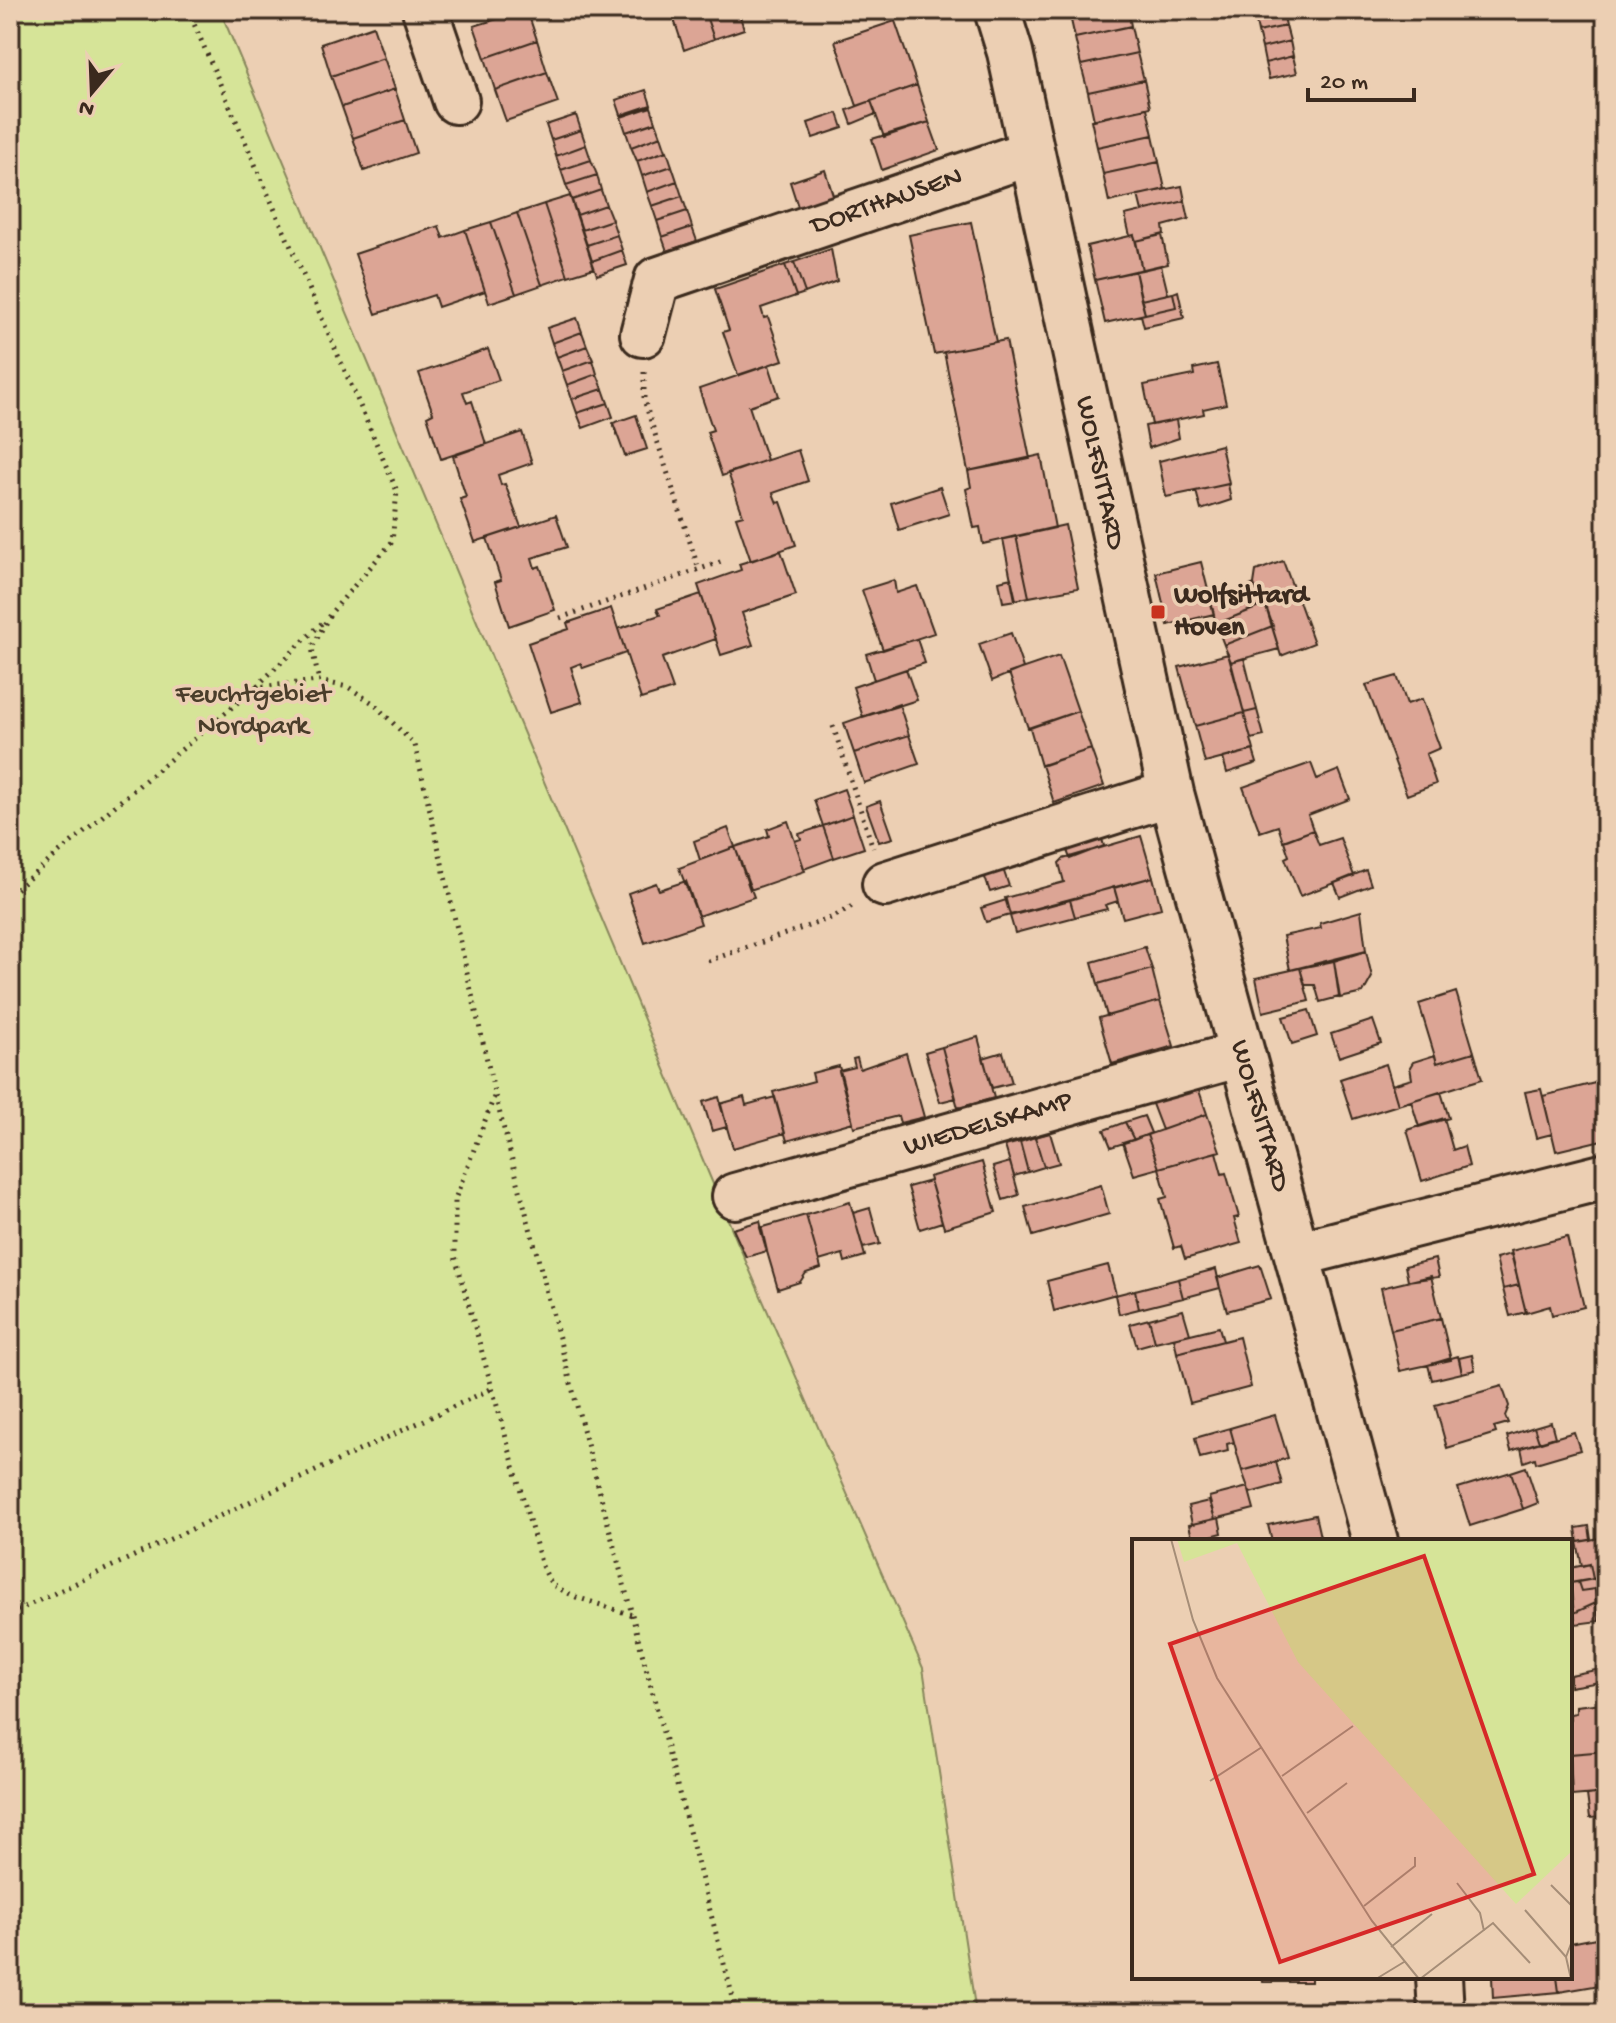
<svg xmlns="http://www.w3.org/2000/svg" width="1616" height="2023" font-family="'Gochi Hand',sans-serif">
<style>
.green{fill:#d6e498;stroke:#88875b;stroke-width:2}
.building{fill:#dca595;stroke:#3b2a1e;stroke-width:2}
.lines{fill:none;stroke-linecap:round;stroke-linejoin:round}
.minor-casing{stroke:#3b2a1e;stroke-width:50}
.path{stroke:#3b2a1e;stroke-width:5;stroke-dasharray:2 6;stroke-linecap:butt}
.minor{stroke:#eccfb3;stroke-width:44}
.poi-dot{fill:#c8321e;stroke:#eccfb3;stroke-width:3}
.labels{text-anchor:middle;dominant-baseline:central;stroke-width:7;stroke-linejoin:round;paint-order:stroke}
.street-label{font-size:28px;fill:#3b2a1e;stroke:#eccfb3}
.poi-label{font-size:28px;font-weight:bold;fill:#3b2a1e;stroke:#eccfb3;text-anchor:start}
.park-label{font-size:28px;fill:#4a3d2a;stroke:#eccfb3}
.inset-road{fill:none;stroke:#a58d77;stroke-width:2}
.view{fill:#d62828;fill-opacity:0.15;stroke:#d62828;stroke-width:4}
.inset-edge{fill:none;stroke:#3b2a1e;stroke-width:4}
</style>
<rect width="100%" height="100%" fill="#eccfb3"/>
<filter id="ink" filterUnits="userSpaceOnUse"><feTurbulence type="fractalNoise" baseFrequency=".0125" numOctaves="2"/><feDisplacementMap in="SourceGraphic" scale="16" xChannelSelector="R" yChannelSelector="G"/><feConvolveMatrix kernelMatrix="1 2 1 2 8 2 1 2 1" color-interpolation-filters="sRGB"/></filter>
<g filter="url(#ink)">
<path class="green" d="M10,10H220L737,1241L923,1668L976,2013H10Z"/>
<path class="building" d="M487,10H524L491,21Z
M527,10L537,40L485,58L474,26Z
M671,10H704L714,39L684,50Z
M704,10H738L744,29L714,39Z
M1128,10L1131,26L1075,38L1069,11Z
M1283,11L1286,26L1258,32L1255,17Z
M895,21L917,85L857,106L835,41Z
M373,26L384,58L331,76L321,44Z
M1131,26L1137,53L1081,65L1075,38Z
M1286,26L1290,41L1262,48L1258,32Z
M537,40L547,72L495,90L485,58Z
M1290,41L1293,56L1265,63L1262,48Z
M1137,53L1144,80L1088,92L1081,65Z
M1293,56L1297,73L1269,79L1265,63Z
M384,58L395,89L342,107L331,76Z
M547,72L558,103L506,121L495,90Z
M1144,80L1150,107L1094,120L1088,92Z
M917,85L929,122L884,137L871,101Z
M395,89L405,120L353,138L342,107Z
M646,90L651,105L621,115L616,100Z
M871,101L876,114L852,124L847,110Z
M651,107L656,122L626,132L621,117Z
M1147,108L1153,135L1097,147L1091,120Z
M838,113L843,128L813,138L808,123Z
M576,115L581,130L551,140L546,125Z
M405,120L416,153L364,171L353,138Z
M656,122L661,136L631,147L626,132Z
M929,122L939,150L882,170L872,139Z
M581,130L586,145L556,156L551,140Z
M1153,135L1159,162L1103,174L1097,147Z
M661,136L666,151L637,161L631,147Z
M586,145L591,160L561,170L556,156Z
M667,151L672,166L642,176L637,161Z
M591,160L597,175L566,185L561,170Z
M1159,162L1165,189L1109,202L1103,174Z
M672,166L677,181L647,192L642,176Z
M825,170L835,201L800,213L790,182Z
M597,175L601,190L572,200L566,185Z
M677,181L682,196L652,206L647,192Z
M1182,186L1185,201L1142,211L1138,195Z
M601,190L606,205L577,215L572,200Z
M570,196L594,268L568,276L544,204Z
M682,196L687,211L657,221L652,206Z
M1185,201L1189,219L1163,226L1164,234L1136,241L1134,235L1130,236L1125,215Z
M544,204L568,276L542,285L517,213Z
M606,205L612,220L582,230L577,215Z
M687,211L692,227L662,237L657,221Z
M517,213L542,285L516,294L491,222Z
M612,220L617,235L587,245L582,230Z
M491,222L516,294L489,303L465,230Z
M971,222L996,342L934,354L909,235Z
M439,226L443,238L465,230L485,291L438,307L434,295L376,314L355,254Z
M692,227L697,241L667,251L662,237Z
M617,235L622,250L592,261L587,245Z
M1134,235L1142,270L1095,280L1087,246Z
M1162,235L1168,264L1142,270L1136,241Z
M831,249L837,281L805,293L794,262Z
M622,250L627,265L597,275L592,261Z
M794,262L805,293L796,296L785,265Z
M785,265L796,296L761,308L764,318L768,317L783,360L738,375L723,332L729,330L715,289Z
M1161,265L1168,294L1141,300L1135,271Z
M1135,271L1145,314L1105,323L1095,280Z
M1178,291L1184,318L1144,327L1141,315L1176,307L1173,293Z
M1173,293L1176,307L1145,314L1141,300Z
M577,318L582,332L552,343L547,328Z
M582,332L587,346L557,357L552,343Z
M1006,340L1030,459L968,471L944,352Z
M587,346L593,360L562,371L557,357Z
M488,349L499,380L463,392L467,403L472,401L486,444L441,459L427,416L433,413L419,373Z
M593,360L597,374L567,385L562,371Z
M1217,364L1226,404L1203,409L1204,414L1152,425L1144,385L1194,375L1193,369Z
M769,365L779,396L749,406L767,460L722,476L707,432L713,430L699,389Z
M597,374L603,389L572,399L567,385Z
M603,389L608,403L577,413L572,399Z
M608,403L613,417L583,428L577,413Z
M636,415L647,449L625,456L613,423Z
M1176,420L1179,438L1149,448L1145,426Z
M522,432L532,463L498,475L501,485L505,484L521,527L475,542L460,499L466,497L453,456Z
M1221,445L1229,484L1166,497L1159,461Z
M798,450L808,481L773,493L777,503L781,502L796,545L751,561L736,517L743,515L728,473Z
M1041,455L1055,528L983,544L980,527L974,528L966,489L971,487L968,471Z
M1228,484L1231,500L1201,510L1196,491Z
M940,487L949,514L899,530L891,503Z
M556,515L567,547L532,558L535,568L540,566L555,610L509,626L495,582L501,580L487,538Z
M1065,525L1078,588L1029,597L1016,536Z
M1016,536L1029,597L1015,600L1003,539Z
M781,551L796,595L742,613L753,645L721,655L698,585L741,570L739,564Z
M1283,561L1295,593L1262,606L1254,584L1256,571Z
M1201,562L1214,614L1168,625L1156,573Z
M1011,578L1016,600L1003,602L999,581Z
M894,580L896,593L917,586L934,633L883,650L862,590Z
M1254,584L1262,606L1216,624L1211,603Z
M1296,593L1314,643L1281,656L1265,604Z
M701,594L716,639L662,658L673,689L641,699L618,629L660,615L657,609Z
M1265,604L1273,626L1224,645L1216,624Z
M611,608L626,653L583,668L581,663L571,667L582,702L551,712L528,643L569,629L567,623Z
M1272,626L1279,649L1231,662L1224,645Z
M1011,633L1023,668L992,681L979,644Z
M917,639L925,663L874,680L866,654Z
M1228,654L1244,713L1195,726L1179,667Z
M1059,656L1078,711L1028,728L1009,673Z
M1244,658L1257,710L1244,713L1231,662Z
M906,669L917,700L863,717L853,687Z
M1397,676L1407,704L1422,699L1440,748L1426,754L1436,784L1407,795L1366,685Z
M899,704L909,735L854,753L844,723Z
M1257,710L1264,736L1251,739L1244,713Z
M1078,711L1091,749L1041,766L1030,728Z
M1244,713L1254,750L1205,763L1195,726Z
M909,735L919,764L864,783L854,753Z
M1091,749L1104,786L1054,803L1042,765Z
M1253,750L1257,763L1227,773L1223,758Z
M1311,763L1317,779L1339,770L1350,799L1308,815L1313,830L1283,841L1278,826L1260,832L1243,787Z
M844,789L853,815L823,826L814,800Z
M880,801L893,838L879,842L866,806Z
M853,815L864,848L834,858L823,826Z
M788,821L805,871L750,890L735,847L769,836L767,829Z
M823,826L834,858L804,869L795,841L801,839L799,834Z
M728,828L735,847L700,860L694,841Z
M1099,829L1104,846L1070,859L1064,841Z
M1313,830L1319,845L1340,838L1354,876L1300,896L1285,858L1289,856L1284,841Z
M1141,836L1153,877L1010,915L1005,898L1064,882L1059,863L1063,859Z
M735,847L754,897L698,916L679,868Z
M1001,863L1009,886L990,892L982,869Z
M1366,870L1371,885L1340,897L1334,883Z
M1153,877L1161,908L1123,918L1114,888Z
M686,881L701,924L645,943L628,893L656,883L659,890Z
M1114,887L1118,901L1105,905L1107,909L1075,917L1070,900Z
M1006,900L1010,915L986,922L981,908Z
M1070,900L1075,917L1015,933L1010,916Z
M1361,911L1366,951L1290,970L1283,936L1321,928L1320,923Z
M1145,947L1152,969L1098,984L1092,962Z
M1366,951L1372,977L1363,993L1340,998L1334,961Z
M1334,961L1339,997L1320,1002L1315,985H1305L1300,968Z
M1300,968L1309,1001L1263,1012L1256,978Z
M1152,969L1160,1001L1107,1016L1098,984Z
M1456,992L1474,1052L1437,1063L1419,1004Z
M1160,1001L1174,1046L1112,1064L1099,1018Z
M1309,1010L1317,1036L1292,1044L1283,1017Z
M1373,1020L1381,1043L1339,1057L1331,1034Z
M978,1037L994,1098L958,1108L942,1047Z
M942,1047L956,1098L940,1102L925,1052Z
M1003,1052L1012,1083L992,1088L983,1058Z
M1474,1052L1482,1079L1398,1105L1392,1085L1412,1079L1410,1067L1413,1062L1435,1055L1437,1063Z
M906,1053L924,1117L900,1123L898,1116L854,1127L839,1071L855,1067L853,1059L857,1058L860,1069Z
M1386,1064L1398,1105L1353,1119L1340,1079Z
M839,1066L853,1122L787,1141L773,1092L814,1081L812,1073Z
M1195,1079L1207,1114L1162,1130L1149,1096Z
M1599,1082L1606,1109V1139L1556,1151L1543,1096Z
M1541,1089L1552,1134L1536,1138L1525,1092Z
M1441,1092L1449,1118L1419,1127L1411,1101Z
M719,1097L727,1127L712,1131L703,1102Z
M744,1097L746,1105L775,1097L785,1133L733,1148L720,1104Z
M1207,1114L1220,1151L1159,1168L1147,1135Z
M1144,1116L1151,1133L1134,1140L1125,1122Z
M1444,1118L1453,1150L1464,1146L1469,1166L1422,1181L1407,1130Z
M1125,1122L1134,1140L1111,1147L1104,1130Z
M1050,1133L1059,1163L1044,1167L1035,1137Z
M1147,1135L1159,1168L1134,1175L1123,1143Z
M1035,1137L1044,1167L1028,1172L1020,1142Z
M1020,1142L1028,1172L1014,1176L1005,1146Z
M1216,1152L1222,1174L1226,1173L1239,1217L1234,1218L1241,1243L1185,1259L1181,1246L1174,1248L1160,1199L1167,1197L1159,1168Z
M982,1162L996,1212L944,1228L929,1177Z
M1010,1162L1019,1195L1003,1200L993,1167Z
M930,1181L942,1222L920,1229L908,1187Z
M1101,1185L1109,1214L1033,1236L1025,1207Z
M850,1202L865,1256L845,1262L843,1254L819,1261L806,1215Z
M870,1208L880,1244L863,1248L853,1213Z
M806,1215L821,1268L806,1273L800,1282L778,1289L760,1228Z
M760,1221L767,1251L746,1257L733,1229Z
M1567,1237L1584,1307L1552,1315L1550,1306L1526,1313L1511,1251Z
M1511,1254L1519,1285L1503,1289L1496,1258Z
M1435,1259L1439,1277L1408,1281L1405,1266Z
M1108,1265L1116,1294L1054,1311L1047,1281Z
M1260,1265L1271,1299L1227,1311L1217,1278Z
M1216,1269L1220,1288L1183,1298L1178,1279Z
M1431,1276L1441,1318L1391,1330L1381,1288Z
M1178,1279L1183,1298L1139,1309L1135,1290Z
M1519,1285L1526,1312L1510,1316L1503,1289Z
M1135,1290L1139,1309L1119,1314L1115,1295Z
M1183,1310L1190,1334L1155,1342L1149,1319Z
M1441,1318L1451,1360L1400,1371L1391,1330Z
M1149,1319L1155,1342L1137,1347L1130,1324Z
M1219,1327L1223,1341L1177,1353L1174,1338Z
M1239,1337L1251,1387L1190,1403L1177,1353Z
M1472,1355L1475,1370L1462,1373L1459,1358Z
M1458,1356L1462,1373L1432,1380L1428,1365Z
M1502,1386L1509,1406L1505,1416L1508,1423L1494,1427L1496,1433L1447,1448L1435,1405Z
M1275,1415L1288,1458L1242,1471L1230,1428Z
M1551,1422L1555,1437L1539,1442L1534,1427Z
M1534,1427L1539,1442L1511,1451L1507,1436Z
M1230,1428L1234,1442L1227,1444L1228,1451L1200,1458L1195,1438Z
M1574,1432L1580,1450L1536,1463L1535,1458L1524,1462L1521,1448Z
M1276,1462L1282,1484L1250,1493L1242,1471Z
M1526,1467L1538,1503L1523,1509L1511,1472Z
M1511,1472L1523,1509L1470,1526L1458,1488Z
M1248,1487L1254,1509L1215,1519L1209,1497Z
M1209,1501L1215,1519L1192,1524L1188,1506Z
M1315,1515L1321,1541H1272L1268,1525Z
M1219,1518L1222,1533L1193,1541L1189,1525Z
M1589,1526L1591,1540L1578,1542L1576,1528Z
M1606,1537V1577L1593,1579L1590,1564L1582,1566L1577,1542Z
M1590,1564L1593,1579L1570,1583V1568Z
M1600,1578L1602,1588L1581,1591L1578,1582Z
M1578,1582L1581,1591L1595,1589L1596,1603L1574,1613L1570,1583Z
M1602,1588L1606,1621H1599L1595,1589Z
M1596,1603L1599,1621L1576,1624L1574,1613Z
M1606,1668V1681L1570,1687V1675Z
M1603,1703H1606V1751L1570,1754V1714L1576,1713V1706Z
M1606,1751V1793L1572,1796L1570,1754Z
M1606,1793V1817L1590,1818L1587,1795Z
M1601,1937L1606,1984L1559,1992L1557,1977H1570V1943Z
M1262,1977H1311V1982H1263Z
M1492,1977H1557L1559,1992L1493,1998Z
M1348,2002V2013H1296L1295,2004Z
M1274,2005H1295V2013H1274Z"/>
<g class="lines">
<defs>
<path id="minor" d="M425,10L456,101
M997,10L1010,52L1171,793L1375,1541
M643,334L657,280L1030,153
M885,884L1171,793
M735,1196L1241,1054
M1298,1254L1606,1176
M1439,1977L1441,2013"/>
</defs>
<use href="#minor" class="minor-casing"/>
<path class="path" d="M188,10L397,491L392,542L330,614L312,648L319,681
M644,372V400L699,570
M560,618L726,560
M257,686L324,621
M833,726L873,848
M10,894L256,687L319,681L348,687L373,703L415,745L495,1095L737,2013
M708,961L834,917L852,906
M494,1097L455,1199V1256L542,1566L552,1585L576,1597L632,1615
M10,1614L493,1388"/>
<use href="#minor" class="minor"/>
</g>
</g>
<rect class="poi-dot" x="1150" y="604" width="16" height="16" rx="4"/>
<g class="labels">
<g class="street-label">
<text transform="translate(887 202) rotate(-19)">DORTHAUSEN</text>
<text transform="translate(1099 473) rotate(78)">WOLFSITTARD</text>
<text transform="translate(1259 1116) rotate(74)">WOLFSITTARD</text>
<text transform="translate(988 1125) rotate(-16)">WIEDELSKAMP</text>
</g>
<g class="poi-label">
<text x="1174" y="596">Wolfsittard<tspan x="1174" dy="32">Hoven</tspan></text>
</g>
<g class="park-label">
<text x="253" y="695">Feuchtgebiet<tspan x="253" dy="32">Nordpark</tspan></text>
</g>
</g>
<g transform="translate(1132 1539)">
<rect width="440" height="440" fill="#eccfb3"/>
<path d="M45,0H440V312L384,365L166,123L105,4L52,23Z" fill="#d6e498"/>
<path class="inset-road" d="M39,0L61,81L85,139L240,382L287,440M150,237L221,187M78,242L130,208M175,274L215,244M325,344L348,374L352,392M419,346L440,367M232,367L283,327V318M393,371L434,418M259,408L300,375M244,440L272,423M288,440L361,384L398,424M439,440L434,418L440,402"/>
<path class="view" d="M292,17L402,335L148,423L38,105Z"/>
<rect width="440" height="440" class="inset-edge"/>
</g>
<rect width="1616" height="2023" fill="none" stroke="#eccfb3" stroke-width="40"/>
<rect x="20" y="20" width="1576" height="1983" fill="none" stroke="#3b2a1e" stroke-width="3" filter="url(#ink)"/>
<g transform="translate(92 92) rotate(199)" stroke="#eccfb3" stroke-width="6" paint-order="stroke">
<path d="M0-6L14 30L0 20L-14 30Z" fill="#3b2a1e"/>
<text y="-12" font-size="22" font-weight="bold" text-anchor="middle" fill="#3b2a1e">N</text>
</g>
<path d="M1308 88v12h106v-12" fill="none" stroke="#3b2a1e" stroke-width="4"/>
<text x="1320" y="88" font-size="24" fill="#3b2a1e" stroke="#eccfb3" stroke-width="6" paint-order="stroke">20 m</text>
</svg>
